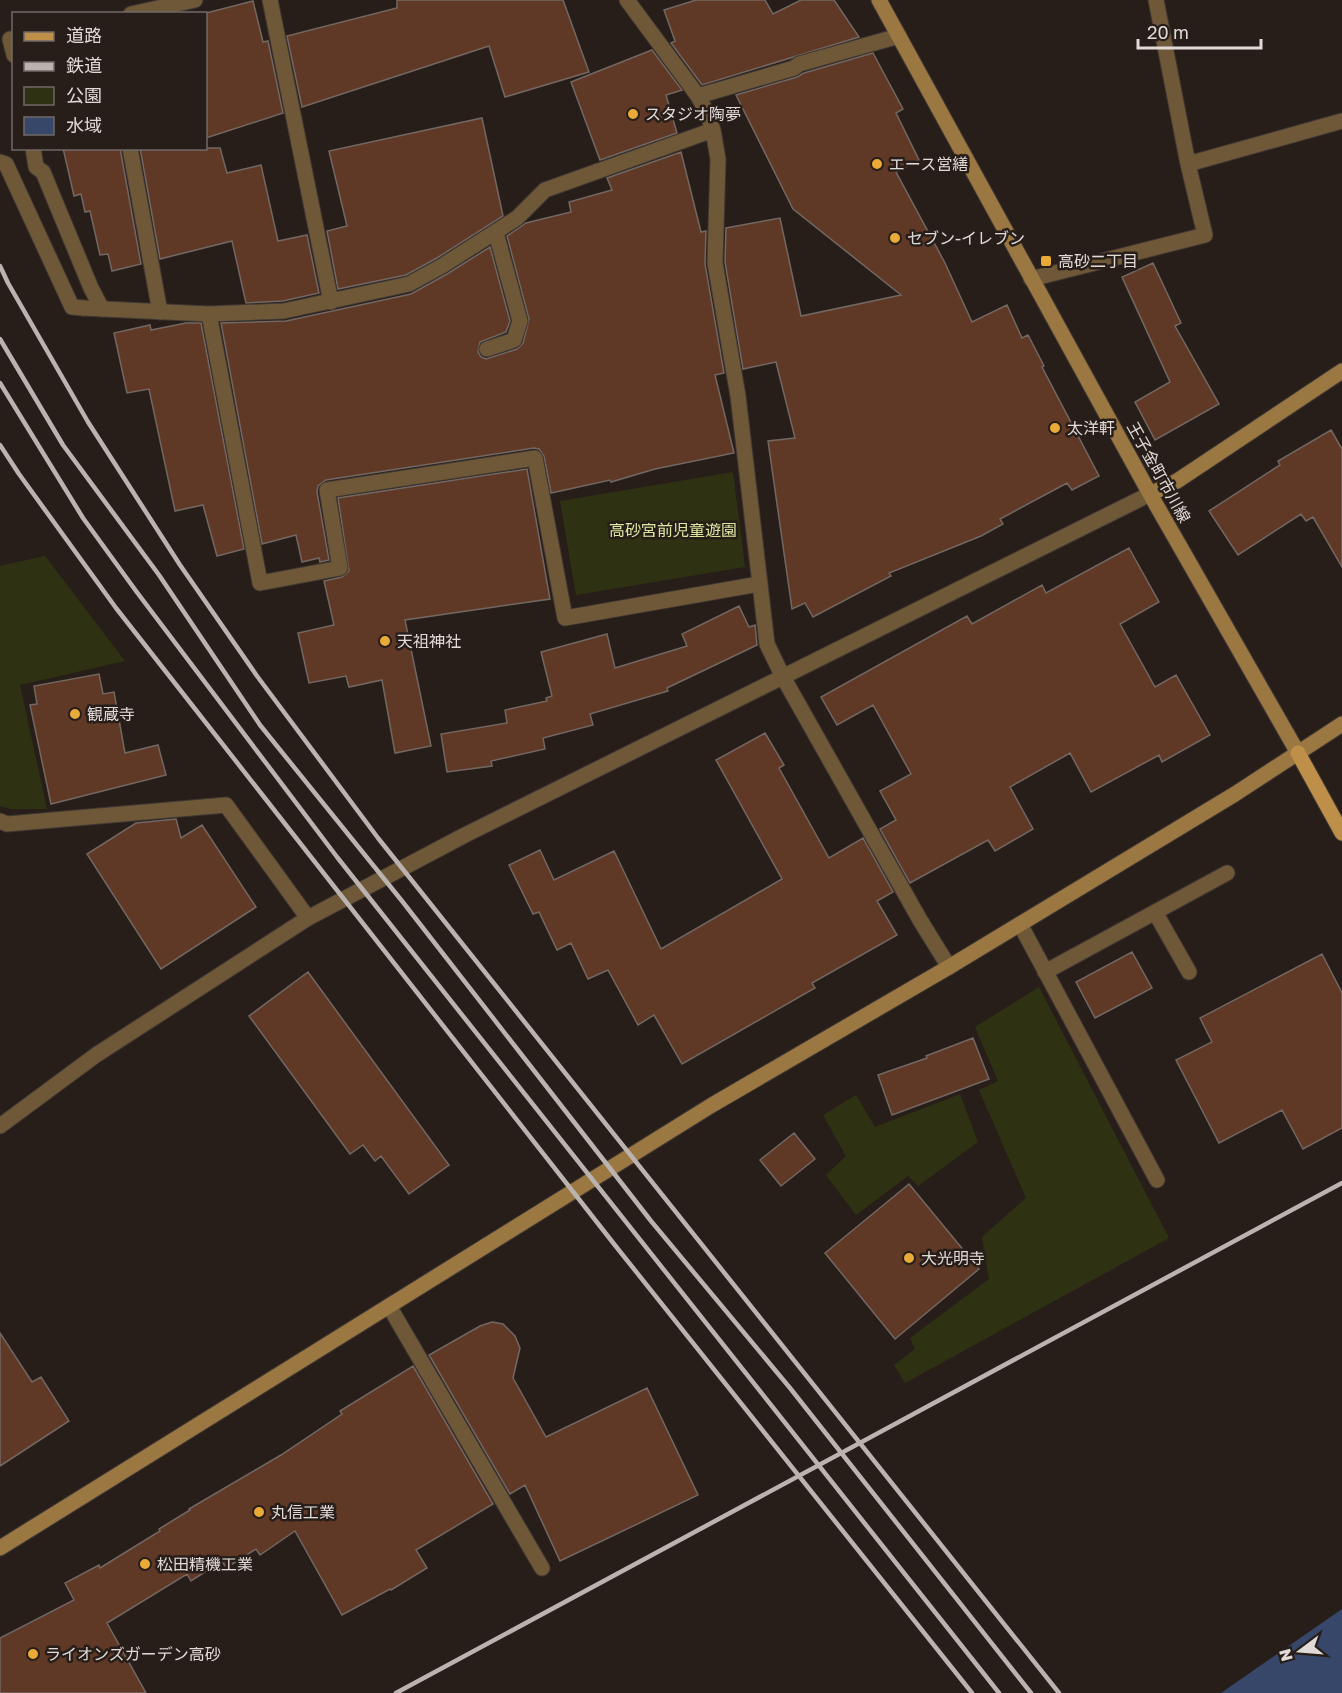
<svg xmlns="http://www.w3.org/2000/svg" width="1342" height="1693" font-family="'Golos Text','Noto Sans JP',sans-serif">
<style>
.green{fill:#2f3212}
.water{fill:#374769}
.building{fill:#5f3926;stroke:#736762;stroke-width:1.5}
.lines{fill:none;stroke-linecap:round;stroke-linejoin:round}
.lane-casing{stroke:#413834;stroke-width:17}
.street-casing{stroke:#413834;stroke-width:17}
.secondary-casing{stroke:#413834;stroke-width:17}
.primary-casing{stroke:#413834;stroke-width:17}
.lane{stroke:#6e5838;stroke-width:15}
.street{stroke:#6e5838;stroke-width:15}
.secondary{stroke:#9b7742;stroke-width:15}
.primary{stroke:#bd8f49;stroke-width:15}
.rail{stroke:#bab3b0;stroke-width:4.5}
.poi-dot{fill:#eaaa38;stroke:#271e1a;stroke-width:2}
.labels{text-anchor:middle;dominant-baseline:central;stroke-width:5;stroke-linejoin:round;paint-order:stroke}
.poi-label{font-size:16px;fill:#e1dad7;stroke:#271e1a;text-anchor:start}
.street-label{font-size:16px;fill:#e1dad7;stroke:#271e1a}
.park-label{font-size:16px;fill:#dce69f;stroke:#271e1a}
</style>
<rect width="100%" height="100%" fill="#271e1a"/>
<path class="green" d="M733,472L745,567L576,595L560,501Z
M45,556L125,661L20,685L47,809H10L0,806V566Z
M1039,987L1169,1238L905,1383L894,1365L915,1349L910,1338L989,1279L982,1237L1026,1198L979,1090L998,1081L975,1027Z
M960,1094L978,1142L918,1186L908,1176L856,1215L826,1175L846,1156L823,1115L856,1095L875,1127Z"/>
<path class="water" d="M1342,1609V1693H1221Z"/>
<path class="building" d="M397,0H563L589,72L505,97L489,46L302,107L287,36L397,8Z
M696,0H765L773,14L801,0H834L859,37L702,85L671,43L675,41L664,10Z
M253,1L263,42L268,41L283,113L206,138V13Z
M652,50L682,90L666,95L677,133L600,160L571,82Z
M873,53L903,109L896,113L919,160L896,172L945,263L972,322L1007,305L1022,338L1028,335L1044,366L1042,367L1099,476L1072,490L1067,483L1000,519L1003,524L981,536L889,573L891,576L813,617L805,603L792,609L768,441L795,438L776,362L743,369L725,262L726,228L780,218L801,316L901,295L793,209L736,95L797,77L804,73Z
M482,118L503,216L437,258L406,275L338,289L327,231L347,226L329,151Z
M63,148H120L141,264L112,271L108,254L100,255L90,211L85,212L81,194L74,196Z
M140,148H220L227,173L261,165L278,241L307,235L319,293L283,301L246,303L232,241L160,259Z
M681,152L701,232L706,231L705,264L724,373L715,375L734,453L655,469L611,482L610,480L551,493L544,456L539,449L534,448L326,480L318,486L317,492L329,560L320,562L319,558L302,562L296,535L262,544L221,323L286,321L411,294L447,274L490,247L510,321L506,332L480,342L478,352L481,357L486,359L517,349L523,343L529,319L507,236L526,223L571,212L569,202L612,190L607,178Z
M1153,263L1181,323L1175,326L1219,404L1155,440L1135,402L1170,382L1122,277Z
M186,323H201L244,549L217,556L203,505L175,511L149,389L127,393L114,333L150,325L151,330Z
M1331,430L1342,449V567L1313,517L1306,521L1301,514L1238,555L1209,511L1280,465L1278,461Z
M527,469L550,599L405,620L431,746L395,753L382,680L349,687L346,676L309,683L298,633L334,625L324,581L342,577L349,571L338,498Z
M1129,548L1159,602L1120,624L1155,687L1176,675L1210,735L1162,762L1159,755L1091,792L1070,753L1010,787L1033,829L995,851L988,840L910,883L880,829L896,820L880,791L911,774L873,705L837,725L821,697L967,616L972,624L1042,585L1046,593Z
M739,606L749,627L755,625L757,645L667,688L668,691L590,714L593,725L543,738L545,749L491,761L492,766L447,772L441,734L507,723L505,710L547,701L546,698L552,696L541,652L607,634L615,668L687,646L682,634Z
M99,674L103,694L114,692L125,753L158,745L166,775L51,804L30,705L37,704L34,686Z
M765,733L784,765L779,768L829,858L863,838L893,892L877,901L897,935L812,983L815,988L682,1064L654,1015L638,1025L608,970L588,979L571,943L557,950L539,912L533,914L509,865L540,850L554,880L614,851L661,949L782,879L716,760Z
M176,819L181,838L202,825L256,907L161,969L87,854L136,823Z
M1132,952L1152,988L1095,1018L1076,982Z
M1322,954L1342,993V1128L1303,1149L1282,1110L1219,1143L1176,1060L1212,1042L1200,1018Z
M308,972L449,1165L409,1194L381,1156L375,1161L363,1145L350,1154L249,1016Z
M973,1038L989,1079L892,1115L878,1075L927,1058L926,1056Z
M794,1133L815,1159L781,1186L760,1160Z
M909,1184L979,1269L895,1339L825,1253Z
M492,1322L503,1324L515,1336L520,1348L513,1378L546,1437L647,1388L698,1495L560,1561L525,1485L510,1494L429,1355L480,1326Z
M0,1333L32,1382L41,1377L69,1421L0,1466Z
M413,1366L493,1504L416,1550L427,1568L391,1590L390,1589L342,1615L295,1531L260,1555L256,1549L226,1568L222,1561L191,1581L187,1574L107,1623L146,1693H0V1638L74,1600L65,1583L99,1565L100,1568L160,1531L159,1529L190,1510L189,1509L281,1455L342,1414L340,1411Z"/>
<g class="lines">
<defs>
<path id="lane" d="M270,0L331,302
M131,14L195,0
M10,39L14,55
M698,96L794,68L799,64L899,36
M33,148L36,167L43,172L91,288L102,309
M130,148L160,312
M0,162L6,164L72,307L83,308
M1188,164L1342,121
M1031,279L1205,235L1188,164L1156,0
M209,314L260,583L340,568L327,490L535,458L565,618L759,584
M487,349L514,340L520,321L496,233
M0,821L7,824L226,805L308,918
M1155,912L1189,972
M1020,924L1157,1180
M1045,972L1227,873
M389,1306L542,1568"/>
<path id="street" d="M627,0L698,96L707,113L713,130L718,159L715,263L738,396L767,644L783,677L920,920L949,967
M83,308L209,314L284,311L409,284L442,266L517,218L545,190L713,130
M0,1126L96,1055L308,918L465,835L1150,494"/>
<path id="secondary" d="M879,0L1150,494L1298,753
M1150,494L1177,481L1342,371
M0,1548L712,1105L949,967L1235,794L1342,724"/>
<path id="primary" d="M1298,753L1342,833"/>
</defs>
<use href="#lane" class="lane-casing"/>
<use href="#street" class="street-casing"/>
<use href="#secondary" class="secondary-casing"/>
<use href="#primary" class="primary-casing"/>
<use href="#lane" class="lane"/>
<use href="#street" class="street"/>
<use href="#secondary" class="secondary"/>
<use href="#primary" class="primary"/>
<path class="rail" d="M0,266L8,283L88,422L180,565L257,676L378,838L1059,1693
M0,339L63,445L159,575L260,725L402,901L651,1221L790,1388L1031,1693
M0,383L83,518L136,591L337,857L999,1693
M0,445L19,474L116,608L614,1244L972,1693
M396,1693L1342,1183"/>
</g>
<g class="poi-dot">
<circle cx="633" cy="114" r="6"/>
<circle cx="877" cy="164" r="6"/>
<circle cx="895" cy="238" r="6"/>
<rect x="1040" y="255" width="12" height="12" rx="3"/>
<circle cx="1055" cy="428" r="6"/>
<circle cx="385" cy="641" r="6"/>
<circle cx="75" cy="714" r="6"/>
<circle cx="909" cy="1258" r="6"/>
<circle cx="259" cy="1512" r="6"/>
<circle cx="145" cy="1564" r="6"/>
<circle cx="33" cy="1654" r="6"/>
</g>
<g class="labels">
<g class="poi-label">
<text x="645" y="114">スタジオ陶夢</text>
<text x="889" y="164">エース営繕</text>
<text x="907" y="238">セブン-イレブン</text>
<text x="1058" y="261">高砂二丁目</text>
<text x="1067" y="428">太洋軒</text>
<text x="397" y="641">天祖神社</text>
<text x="87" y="714">観蔵寺</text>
<text x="921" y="1258">大光明寺</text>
<text x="271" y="1512">丸信工業</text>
<text x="157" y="1564">松田精機工業</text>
<text x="45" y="1654">ライオンズガーデン高砂</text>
</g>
<g class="street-label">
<text transform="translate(1159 472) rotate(61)">王子金町市川線</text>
</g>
<g class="park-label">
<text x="673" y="530">高砂宮前児童遊園</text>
</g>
</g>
<rect x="12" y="12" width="195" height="138" fill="#271e1a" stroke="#716966" stroke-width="1.5"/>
<rect x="24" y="32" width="30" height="9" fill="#bd8f49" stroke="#716966" stroke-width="1.5"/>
<text x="66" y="42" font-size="18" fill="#e1dad7">道路</text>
<rect x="24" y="62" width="30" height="9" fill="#bab3b0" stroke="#716966" stroke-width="1.5"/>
<text x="66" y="72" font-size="18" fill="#e1dad7">鉄道</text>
<rect x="24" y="87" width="30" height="18" fill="#2f3212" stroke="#716966" stroke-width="1.5"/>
<text x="66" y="102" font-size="18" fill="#e1dad7">公園</text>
<rect x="24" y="117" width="30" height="18" fill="#374769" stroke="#716966" stroke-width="1.5"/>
<text x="66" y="132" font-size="18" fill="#e1dad7">水域</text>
<g transform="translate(1300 1651) rotate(254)" stroke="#271e1a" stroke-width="4.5" paint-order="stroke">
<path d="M0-4.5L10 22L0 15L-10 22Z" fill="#e1dad7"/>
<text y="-9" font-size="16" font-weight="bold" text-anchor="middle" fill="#e1dad7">N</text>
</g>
<path d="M1138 39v9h123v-9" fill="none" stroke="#e1dad7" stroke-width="3"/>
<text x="1147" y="39" font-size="18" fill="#e1dad7" stroke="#271e1a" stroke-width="4.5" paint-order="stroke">20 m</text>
</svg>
